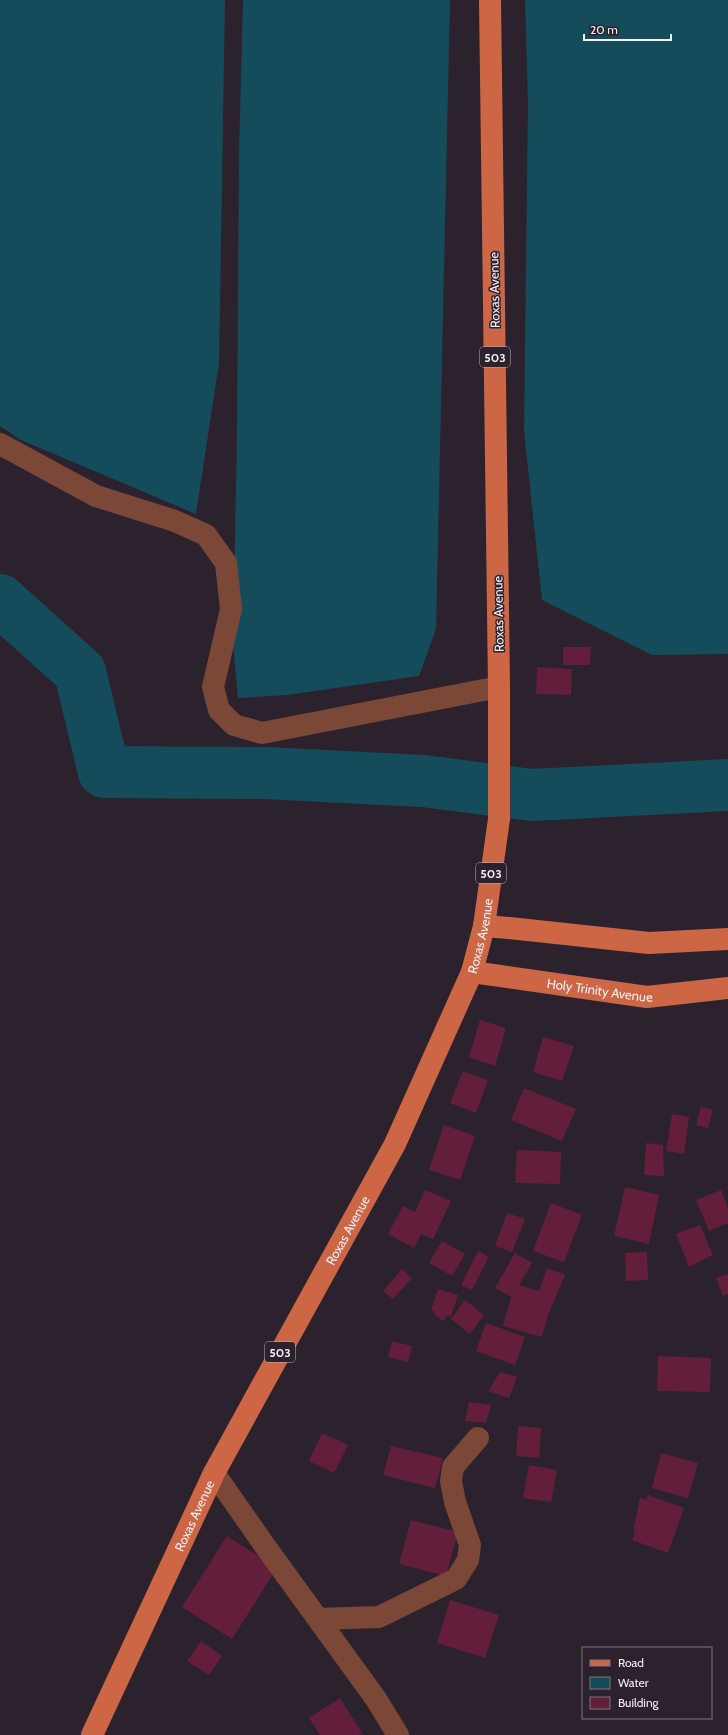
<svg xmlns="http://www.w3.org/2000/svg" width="728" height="1735" font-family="Cabin,sans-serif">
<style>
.water{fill:#144c5c}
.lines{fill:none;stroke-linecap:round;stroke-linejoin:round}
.river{stroke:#144c5c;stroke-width:52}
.building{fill:#631e3b}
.minor{stroke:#7b4838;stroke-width:22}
.major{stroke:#cd6645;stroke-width:22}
.labels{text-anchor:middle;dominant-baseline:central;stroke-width:3;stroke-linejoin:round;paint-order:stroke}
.shield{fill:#2c222d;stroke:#b9b1ba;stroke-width:1}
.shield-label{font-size:12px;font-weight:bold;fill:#f5eef6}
.street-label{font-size:13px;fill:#f5eef6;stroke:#2c222d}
</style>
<rect width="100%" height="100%" fill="#2c222d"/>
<path class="water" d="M0,0H225L219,363L196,514L21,440L0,426Z
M243,0H450L436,629L419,676L287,695L238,698L233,645L237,433L239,154Z
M525,0H728V654L652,655L542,600L524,431L528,103Z"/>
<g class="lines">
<path class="river" d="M0,600L80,672L104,772L265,773L423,781L532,795L728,785"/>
</g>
<path class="building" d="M563,647H591L590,665H563Z
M537,667L572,669L571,695L536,694Z
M480,1020L506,1028L495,1066L469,1057Z
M543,1037L574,1046L562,1081L533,1072Z
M463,1071L488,1080L476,1113L450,1103Z
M524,1088L576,1109L562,1141L511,1120Z
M701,1107L713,1110L708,1128L696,1125Z
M672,1114L689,1117L684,1154L666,1151Z
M444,1125L475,1136L460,1180L429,1170Z
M646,1143L663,1145L664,1176L644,1175Z
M517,1150L561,1152L560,1184L515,1183Z
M625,1187L659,1195L649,1244L614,1236Z
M425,1190L451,1201L433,1239L421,1234L414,1248L388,1234L403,1206L415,1212Z
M721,1190L728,1208V1223L709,1231L696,1200Z
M551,1203L582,1215L564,1262L533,1251Z
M507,1213L525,1219L512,1252L495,1246Z
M700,1225L713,1255L689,1267L676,1234Z
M442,1241L465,1254L452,1276L429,1263Z
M478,1251L489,1257L472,1290L461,1285Z
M647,1252L648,1280L626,1281L625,1253Z
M515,1253L532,1263L519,1285L539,1291L547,1268L565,1275L548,1315L542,1337L503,1326L511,1297L495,1288Z
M402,1269L412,1278L393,1299L383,1291Z
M728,1274V1294L723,1296L716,1278Z
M438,1289L458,1295L451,1317L447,1315L443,1321L434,1314L436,1312L431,1310Z
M465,1300L484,1315L470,1334L451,1319Z
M486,1323L525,1337L515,1365L476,1351Z
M392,1341L412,1346L408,1362L388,1357Z
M658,1356L711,1358L710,1392L657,1391Z
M500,1372L517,1377L509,1398L488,1391Z
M469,1402L491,1405L486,1423L465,1421Z
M518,1426L541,1428L539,1458L516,1456Z
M322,1433L348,1445L334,1473L309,1461Z
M391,1446L443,1458L435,1488L383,1475Z
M661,1453L698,1463L688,1498L652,1488Z
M529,1465L557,1470L551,1502L523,1498Z
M648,1495L684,1508L668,1553L632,1540L635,1532L633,1531L640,1498L646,1500Z
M411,1520L458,1532L446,1576L399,1564Z
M227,1536L277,1568L232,1639L182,1607Z
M450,1600L499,1615L485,1658L437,1643Z
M201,1641L222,1656L209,1675L187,1661Z
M340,1698L362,1733L359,1735H320L309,1718Z"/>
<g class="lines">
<path class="minor" d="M0,444L96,496L175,521L206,535L226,563L231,609L213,687L219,710L234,725L262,733L499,687
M214,1473L265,1546L376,1699L398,1735
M318,1619L379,1617L456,1579L468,1560L470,1545L455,1502L451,1481L453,1467L478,1438"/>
<g class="major">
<path d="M484,926L509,928L649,943L728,939"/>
<path id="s1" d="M472,972L647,997L728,988"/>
<path id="s2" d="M92,1735L214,1473L395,1144L472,972L484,926L499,819V687L490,0"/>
</g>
</g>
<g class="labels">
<g class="shield">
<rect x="480" y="347" width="30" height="20" rx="3"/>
<rect x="476" y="863" width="30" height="20" rx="3"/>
<rect x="265" y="1342" width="30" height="20" rx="3"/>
</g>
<g class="shield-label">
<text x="495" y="357">503</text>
<text x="491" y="873">503</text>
<text x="280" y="1352">503</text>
</g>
<g class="street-label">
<text transform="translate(494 290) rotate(-91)">Roxas Avenue</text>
<text transform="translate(498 614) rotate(-91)">Roxas Avenue</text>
<text stroke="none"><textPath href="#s2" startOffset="890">Roxas Avenue</textPath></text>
<text stroke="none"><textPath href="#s1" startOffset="129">Holy Trinity Avenue</textPath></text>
<text stroke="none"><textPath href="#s2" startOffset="566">Roxas Avenue</textPath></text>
<text stroke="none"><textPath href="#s2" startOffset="242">Roxas Avenue</textPath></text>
</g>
</g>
<rect x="582" y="1647" width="130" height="72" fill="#2c222d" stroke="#7c747d"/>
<rect x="590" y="1660" width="20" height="6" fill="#cd6645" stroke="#7c747d"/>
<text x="618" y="1667" font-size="12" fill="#f5eef6">Road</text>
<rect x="590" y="1677" width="20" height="12" fill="#144c5c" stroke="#7c747d"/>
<text x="618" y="1687" font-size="12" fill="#f5eef6">Water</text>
<rect x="590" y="1697" width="20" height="12" fill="#631e3b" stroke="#7c747d"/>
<text x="618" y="1707" font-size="12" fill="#f5eef6">Building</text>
<path d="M584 34v6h87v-6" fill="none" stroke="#f5eef6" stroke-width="2"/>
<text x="590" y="34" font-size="12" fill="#f5eef6" stroke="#2c222d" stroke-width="3" paint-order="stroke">20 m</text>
</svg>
